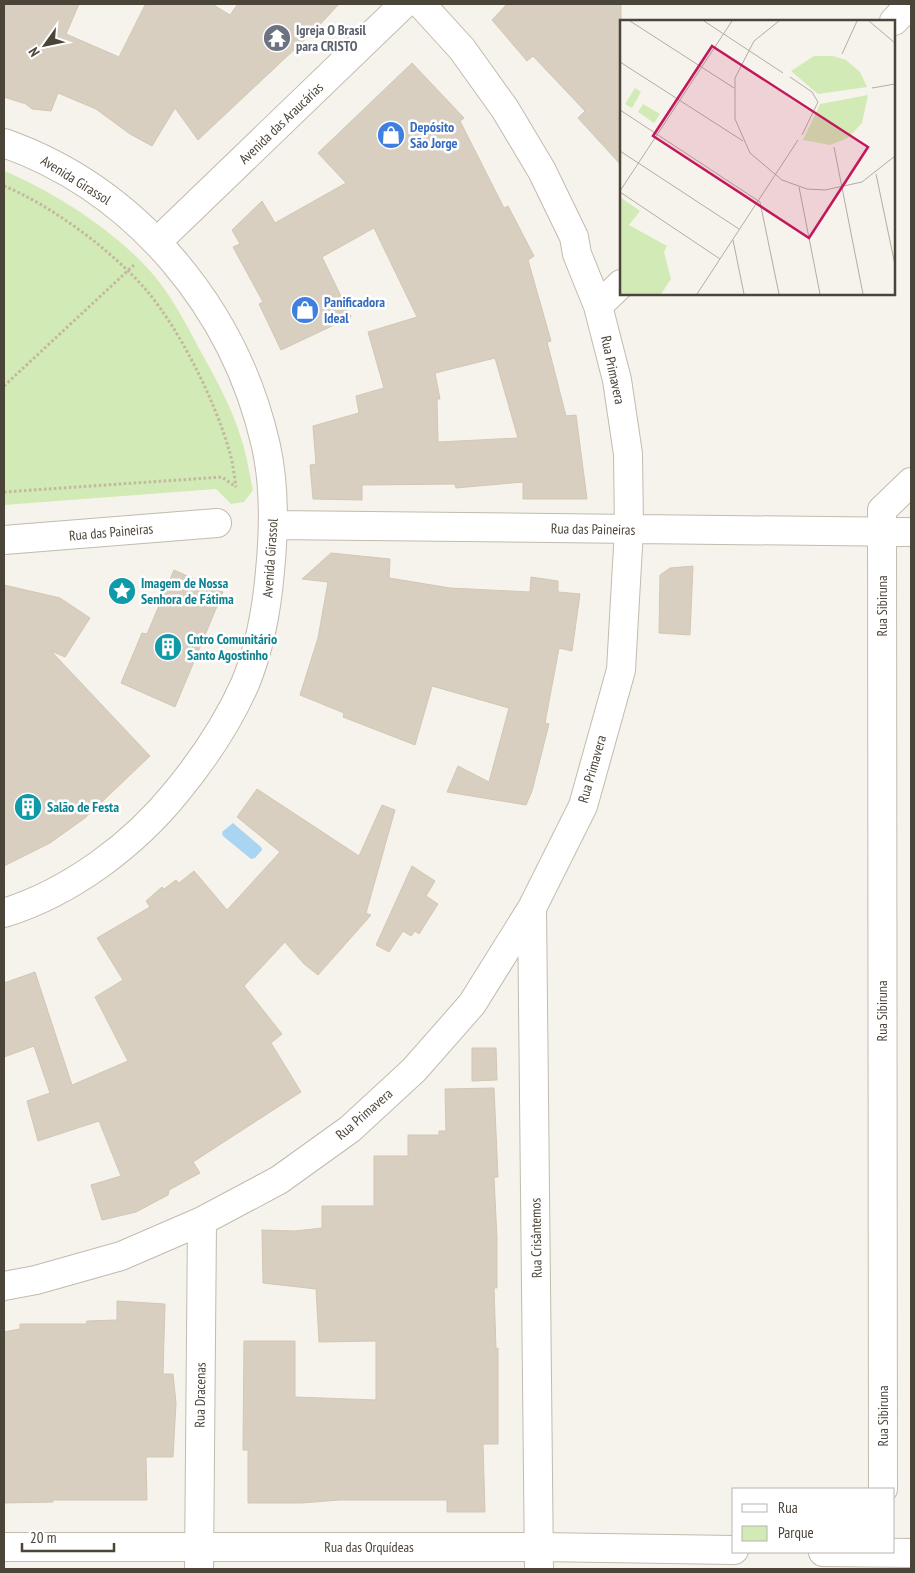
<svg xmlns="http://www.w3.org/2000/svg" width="915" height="1573" font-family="'PT Sans Narrow',sans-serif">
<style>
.green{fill:#d2eab5}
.water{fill:#a9d4f2}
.building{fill:#d8cfc1;stroke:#d3c7b4;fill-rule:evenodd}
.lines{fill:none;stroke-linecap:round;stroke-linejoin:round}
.street-casing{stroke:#c2bbae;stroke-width:30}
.path{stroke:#c4b79f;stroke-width:3;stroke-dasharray:2.5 2.5;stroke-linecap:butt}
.street{stroke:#fff;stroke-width:28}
.labels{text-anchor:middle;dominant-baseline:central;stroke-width:5;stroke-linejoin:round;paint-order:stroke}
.worship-label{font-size:14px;font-weight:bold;fill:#5b616d;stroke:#fff;text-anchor:start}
.street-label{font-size:14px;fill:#4b4439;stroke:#fff}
.shop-label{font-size:14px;font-weight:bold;fill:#366cbe;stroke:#fff;text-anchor:start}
.culture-label{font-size:14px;font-weight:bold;fill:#0d838f;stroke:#fff;text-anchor:start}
.inset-road{fill:none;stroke:#b2ada4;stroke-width:1}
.view{fill:#c2185b;fill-opacity:0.15;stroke:#c2185b;stroke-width:2.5}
.inset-edge{fill:none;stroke:#4b4439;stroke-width:2.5}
</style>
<rect width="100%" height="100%" fill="#f6f3ec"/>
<path class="green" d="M4,171C56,192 126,238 160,283C176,304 188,328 201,352C216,379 232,408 241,438C247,455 249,473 253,490L244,502L231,504L216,489L4,505Z"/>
<path class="water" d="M233,823L261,847L262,850L255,858L251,859L223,836L222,832Z"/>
<path class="building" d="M4,4H79L66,34L119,57L145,5L151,4H212L230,15L238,4H339L313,32L198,140L175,108L152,146L130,134L96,109L58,93L51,111L32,109L26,104L4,97Z
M507,4H621V165L578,118L585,111L533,56L527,61L492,20Z
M412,63L464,118L460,121L504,208L508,206L534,256L528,260L551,341L547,342L566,416L576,415L587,499H523V482L456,488L455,484L362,485V500L313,499L310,465L316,464L313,426L359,413L356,396L384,388L368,332L417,317L374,228L322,257L351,317L281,350L259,304L263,302L233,247L240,244L232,230L262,201L275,223L346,183L318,153ZM495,358L518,438L438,442L437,399H440L435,373Z
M331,553L390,559L389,578L450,588L530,592L531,577L558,581V592L580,594L572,651L559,648L545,723L549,724L532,791L526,805L447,792L458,766L489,782L509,708L432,686L415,745L343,717L344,713L300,695L318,638L328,582L302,579Z
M693,566L690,635L659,633L660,575L670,568Z
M174,570L223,592L175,707L121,683L142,633L147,634Z
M4,585L60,598L90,618L65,657L51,651L150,756L85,818L50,843L4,866Z
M257,789L359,856L382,805L395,810L366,913L371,915L318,975L304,964L285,942L244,986L282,1034L271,1043L301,1092L193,1162L200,1173L169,1190L168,1195L136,1212L102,1220L91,1185L121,1176L99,1121L38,1141L27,1101L50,1093L34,1046L4,1057V983L35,972L72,1085L128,1061L95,997L123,980L97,938L150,907L146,901L162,887L164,889L176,880L179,883L194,871L227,910L280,852L237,817Z
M412,866L435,881L426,896L438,904L419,934L415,931L411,936L403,931L389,952L376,945Z
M472,1048H496L497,1080L472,1081Z
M494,1088L498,1177H494L497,1239V1288H494L496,1349L498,1348V1444H483L485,1512H447V1500H340L301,1503H248V1450H243L244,1341H295V1397L376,1400V1341L319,1342L316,1289L263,1283L262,1230L295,1231L322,1228V1206H374V1156H408V1135H439V1131H446L445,1089Z
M117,1301L165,1304L163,1374H173L176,1403L173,1457H146L147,1500H53V1502L4,1503V1332L20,1329V1324H86L87,1321L117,1320Z"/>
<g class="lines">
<defs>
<path id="street" d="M894,21L911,4
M4,143C137,190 235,309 266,446C275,486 274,530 270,571C267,607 259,650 245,684C228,722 205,757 178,790C134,845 71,892 4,913
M158,241L404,4
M598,306L621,284
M275,525L911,532
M4,540L217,523
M532,908L539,1569
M4,1286L36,1280L121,1256L202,1221L279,1180L350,1129L414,1070L472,1004L532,908L583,806L621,670L629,529L628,454L617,380L598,306L577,254L574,237L542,171L505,109L462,49L421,4
M883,1489L882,510L911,482
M4,1547H539L734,1550
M823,1552L911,1553
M199,1569L202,1221"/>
</defs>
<use href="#street" class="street-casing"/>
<path class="path" d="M4,186C51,205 114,252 147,291C180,330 215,401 229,450C233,462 234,475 236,487
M4,386L135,264
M4,492L222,477L236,487"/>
<use href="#street" class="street"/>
</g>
<defs>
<symbol id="temple-disc" viewBox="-11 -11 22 22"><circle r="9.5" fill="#6b7280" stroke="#fff"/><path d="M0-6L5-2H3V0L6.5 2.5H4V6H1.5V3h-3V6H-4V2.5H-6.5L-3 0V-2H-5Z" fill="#fff"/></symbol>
<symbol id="shop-disc" viewBox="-11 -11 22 22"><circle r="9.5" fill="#3f7fe0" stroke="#fff"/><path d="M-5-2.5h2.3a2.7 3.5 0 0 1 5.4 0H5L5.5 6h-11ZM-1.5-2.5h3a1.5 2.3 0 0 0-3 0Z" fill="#fff"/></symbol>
<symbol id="sight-disc" viewBox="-11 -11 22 22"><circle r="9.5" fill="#0f9aa8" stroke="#fff"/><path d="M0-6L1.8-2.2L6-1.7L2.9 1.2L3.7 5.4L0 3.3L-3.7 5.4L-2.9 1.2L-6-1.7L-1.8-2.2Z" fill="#fff"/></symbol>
<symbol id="building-disc" viewBox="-11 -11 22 22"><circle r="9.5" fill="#0f9aa8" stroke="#fff"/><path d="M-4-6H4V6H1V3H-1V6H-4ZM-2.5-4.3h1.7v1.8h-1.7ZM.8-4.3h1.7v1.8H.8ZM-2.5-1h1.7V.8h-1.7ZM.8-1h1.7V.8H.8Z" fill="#fff"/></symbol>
</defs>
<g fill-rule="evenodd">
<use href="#temple-disc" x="261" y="22" width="32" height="32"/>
<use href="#shop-disc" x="375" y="119" width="32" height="32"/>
<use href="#shop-disc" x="289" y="294" width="32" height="32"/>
<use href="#sight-disc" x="106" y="575" width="32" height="32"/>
<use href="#building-disc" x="152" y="631" width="32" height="32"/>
<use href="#building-disc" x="12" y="791" width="32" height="32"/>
</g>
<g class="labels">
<g class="worship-label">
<text x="296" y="30">Igreja O Brasil<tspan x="296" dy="16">para CRISTO</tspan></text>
</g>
<g class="street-label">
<text transform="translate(281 123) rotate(-44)">Avenida das Araucárias</text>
<text transform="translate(76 180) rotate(32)">Avenida Girassol</text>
<text transform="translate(613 370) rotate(78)">Rua Primavera</text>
<text transform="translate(593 529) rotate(1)">Rua das Paineiras</text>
<text transform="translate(111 532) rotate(-5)">Rua das Paineiras</text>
<text transform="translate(270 558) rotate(-86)">Avenida Girassol</text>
<text transform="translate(882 606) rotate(-90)">Rua Sibiruna</text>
<text transform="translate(592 769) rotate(-74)">Rua Primavera</text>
<text transform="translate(882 1011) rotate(-90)">Rua Sibiruna</text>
<text transform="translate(364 1114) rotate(-41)">Rua Primavera</text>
<text transform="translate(536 1238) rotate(-91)">Rua Crisântemos</text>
<text transform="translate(200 1395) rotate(-89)">Rua Dracenas</text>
<text transform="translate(883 1416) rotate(-90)">Rua Sibiruna</text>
<text x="369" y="1547">Rua das Orquídeas</text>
</g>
<g class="shop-label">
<text x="410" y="127">Depósito<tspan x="410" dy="16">São Jorge</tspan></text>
<text x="324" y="302">Panificadora<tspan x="324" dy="16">Ideal</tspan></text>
</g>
<g class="culture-label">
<text x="141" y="583">Imagem de Nossa<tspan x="141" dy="16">Senhora de Fátima</tspan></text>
<text x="187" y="639">Cntro Comunitário<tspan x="187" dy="16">Santo Agostinho</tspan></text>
<text x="47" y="807">Salão de Festa</text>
</g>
</g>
<g transform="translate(620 20)">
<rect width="275" height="275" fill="#f6f3ec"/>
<path d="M194,36H213L226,40L240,52L247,67L198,74L171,51ZM15,68L21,72L12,88L5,84ZM248,75L242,103L228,118L210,125L183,120L200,84ZM23,84L40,94L34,103L18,92ZM0,177L20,191L9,205L47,226L44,232L51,259L41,274H0Z" fill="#d2eab5"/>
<path class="inset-road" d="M10,1L114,68M84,1L163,53M159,1L134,21L115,58V99L130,133L162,160L187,169L205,170L242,162L275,136M249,1L275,23M222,34L237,1M0,42L123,121M170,57L192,72L198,82L182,115M252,68L275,64M0,90L140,182L159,274M214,127L243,274M0,131L119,209M256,154L275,245M179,167L200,274M0,171L112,1M0,172L100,239M113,220L124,274M77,274L178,120"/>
<path class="view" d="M92,26L248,127L189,218L33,116Z"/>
<rect width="275" height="275" class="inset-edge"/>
</g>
<rect width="915" height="1573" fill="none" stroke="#4b4439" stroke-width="10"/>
<rect x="732" y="1488" width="162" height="65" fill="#ffffff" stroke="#b7b4b0"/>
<rect x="742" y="1504" width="25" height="8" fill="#ffffff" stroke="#b7b4b0"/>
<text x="778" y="1513" font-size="15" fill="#4b4439">Rua</text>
<rect x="742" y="1526" width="25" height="15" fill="#d2eab5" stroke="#b7b4b0"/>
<text x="778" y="1538" font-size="15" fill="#4b4439">Parque</text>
<g transform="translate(45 45) rotate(237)" stroke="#ffffff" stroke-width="4" paint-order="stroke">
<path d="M0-4L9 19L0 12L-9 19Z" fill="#4b4439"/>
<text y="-8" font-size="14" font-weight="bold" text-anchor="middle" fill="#4b4439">N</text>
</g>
<path d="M22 1543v8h92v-8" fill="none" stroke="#4b4439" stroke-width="2.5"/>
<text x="30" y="1543" font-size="15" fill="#4b4439" stroke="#ffffff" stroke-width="4" paint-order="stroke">20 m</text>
</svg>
